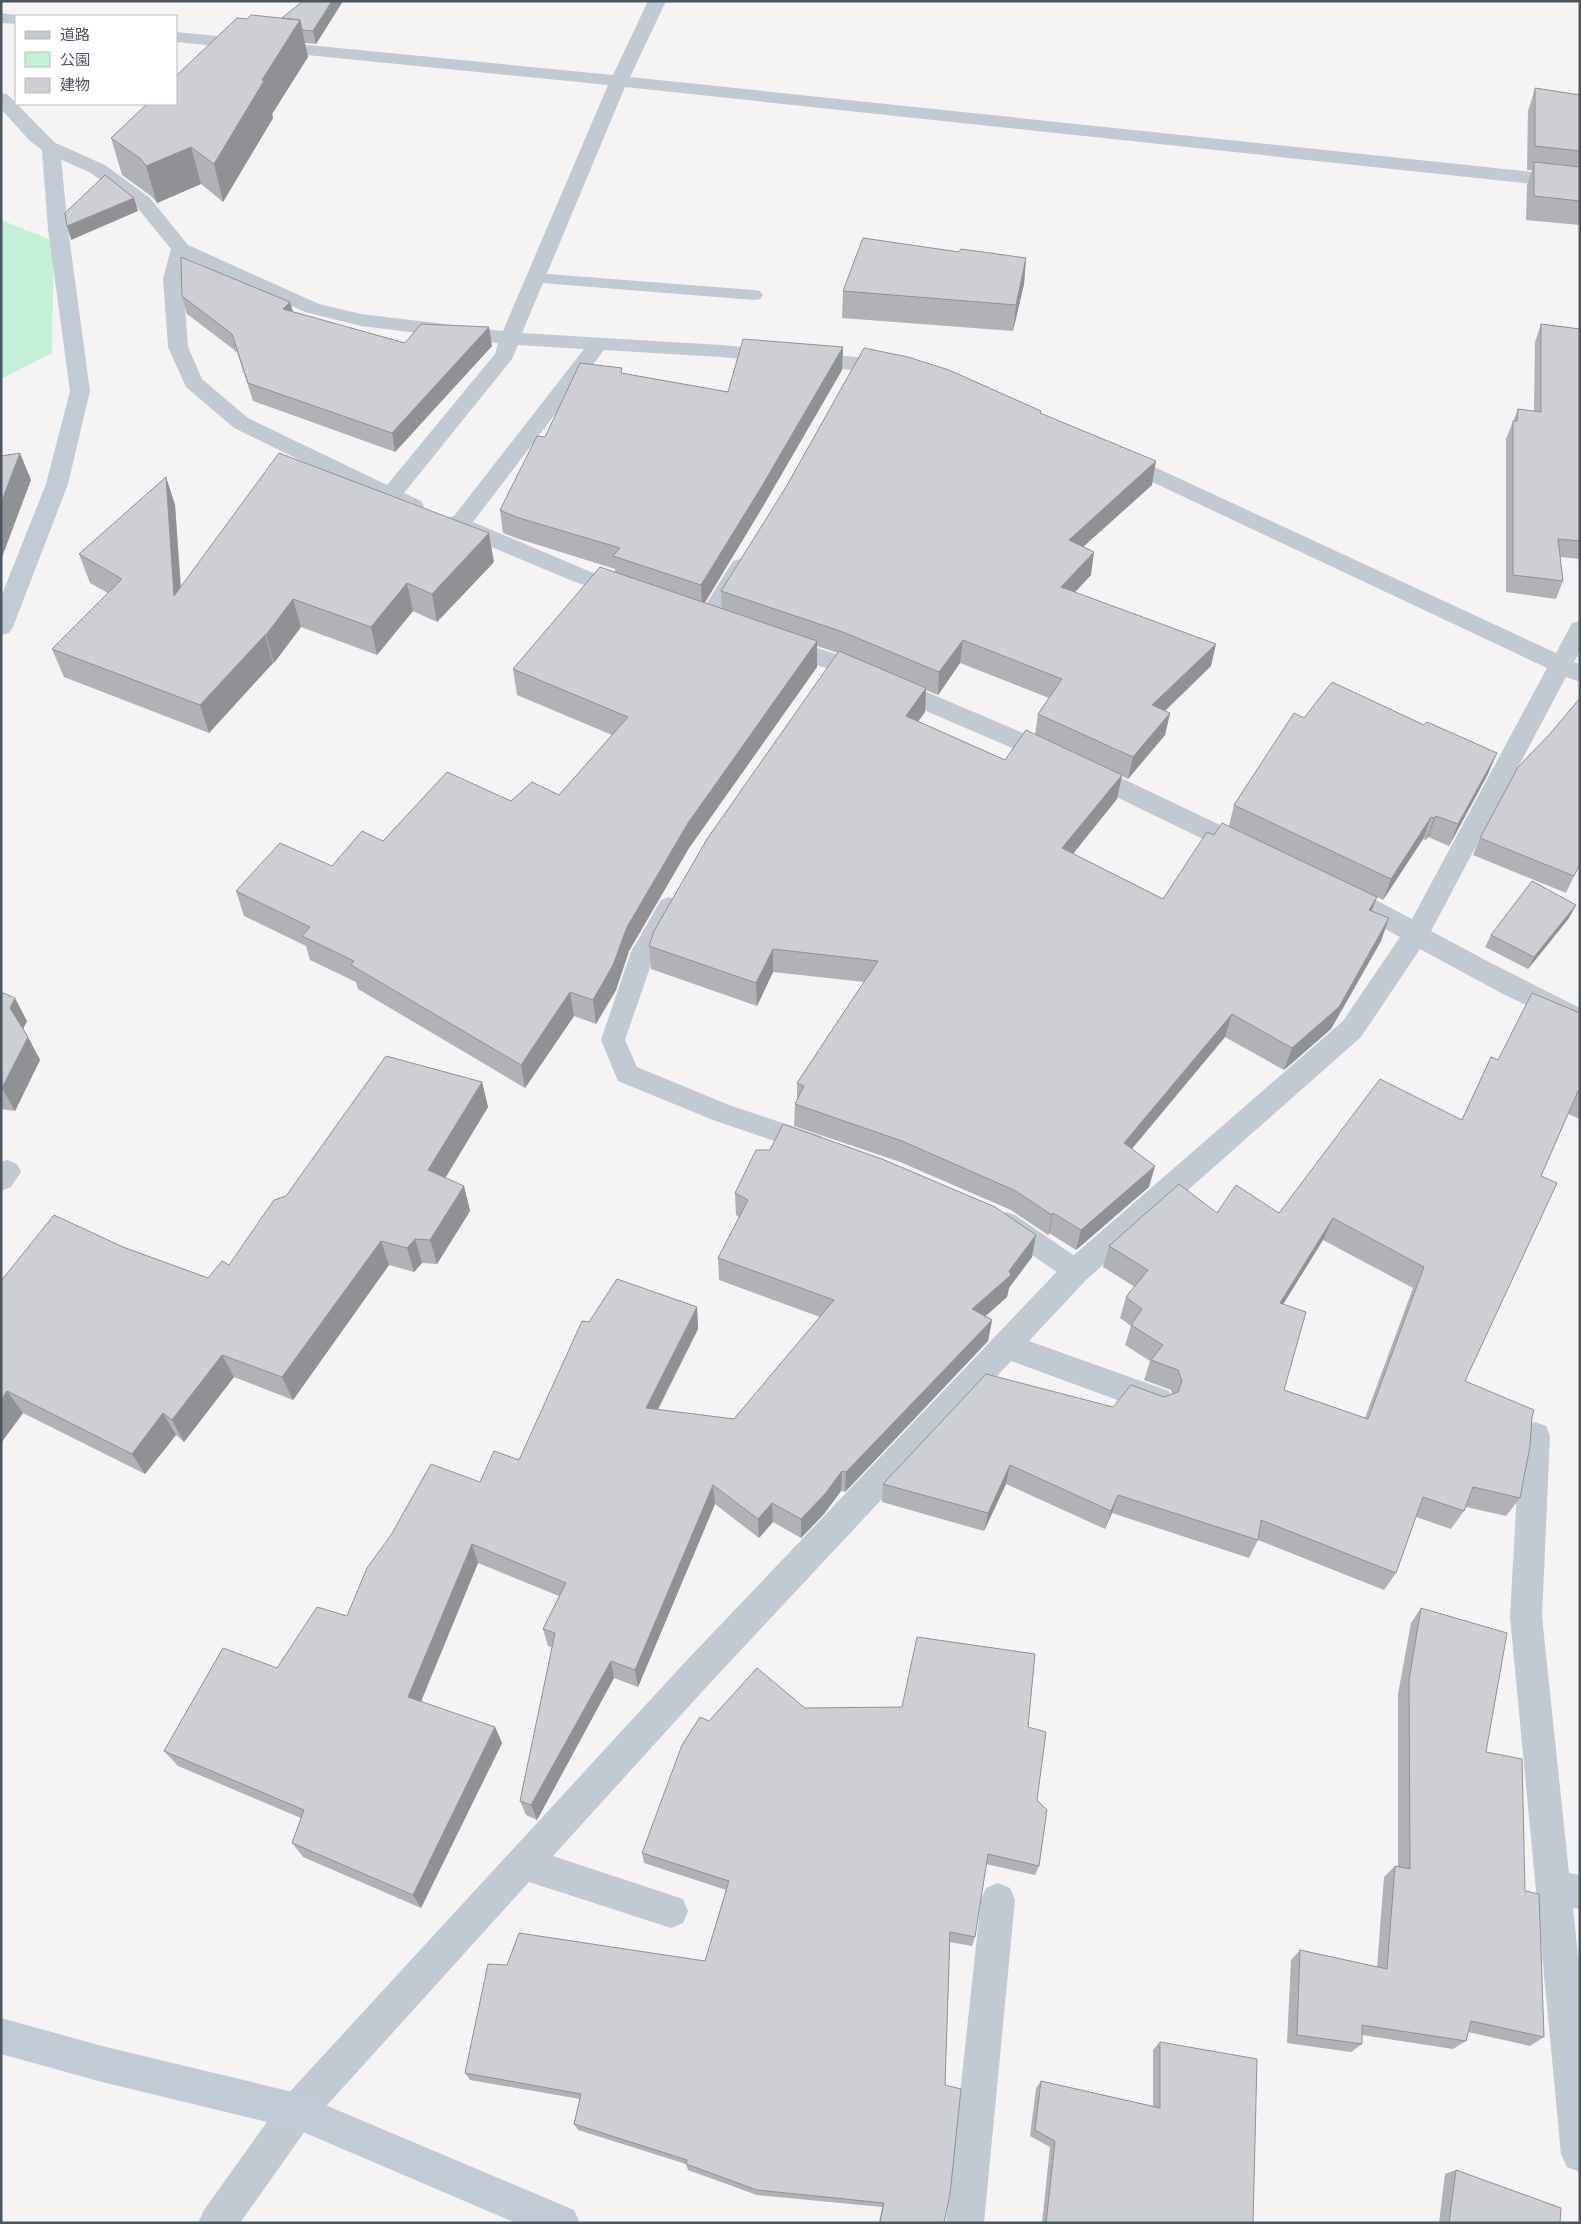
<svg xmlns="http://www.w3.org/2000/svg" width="1581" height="2224" font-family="Karla,'Noto Sans JP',sans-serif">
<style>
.green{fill:#c3f1d5}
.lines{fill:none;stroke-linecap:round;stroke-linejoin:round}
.lane{fill:#c1cad2;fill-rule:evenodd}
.street{fill:#c1cad2;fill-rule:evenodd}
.secondary{fill:#c1cbd6;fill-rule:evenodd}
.wall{fill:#b0b2b7;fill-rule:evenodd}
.shaded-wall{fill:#909195}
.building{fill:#cdcfd5;stroke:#909195;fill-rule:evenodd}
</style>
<rect width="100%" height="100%" fill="#f5f3f3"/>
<path class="green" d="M1,220L54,241L52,353L1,379Z"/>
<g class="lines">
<path class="lane" d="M535,273L754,290L760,291L763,295L760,299L754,300L529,282L526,278L529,274Z
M740,559L747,561L750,566L714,624L707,626L700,624L697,619L700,614L733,561Z
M669,897L677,900L681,906L655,953L625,1040L637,1067L729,1105L821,1136L825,1143L821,1150L812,1154L713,1120L618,1081L601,1040L631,952L661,900Z
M1006,1212L1015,1215L1085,1263L1089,1271L1085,1279L1076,1282L1067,1279L997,1231L993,1223L997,1215Z"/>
<path class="street" d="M648,1H666L630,77L1580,177V189L625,87L522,333L721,345L867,358L899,363L902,368L899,373L892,374L721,357L604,350L473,522L591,572L634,586L637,591L634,596L626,599L575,582L451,530L444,523L447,518L454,516L584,349L518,345L512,359L404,493L421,501L424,506L421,511L413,513L405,511L234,428L186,387L168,347L163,279L171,249L136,206L91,173L44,152L42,148L44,144L51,142L58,144L105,165L150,198L188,245L319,304L361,314L503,331L608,85L176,42V32L613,75ZM188,259L305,312L361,326L498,343L495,354L387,485L248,418L202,379L188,347L183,279Z
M1,13L23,16H16V24L1,23Z
M1120,451L1556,653L1572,623L1580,621V651L1574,662L1580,664V682L1566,677L1431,931L1489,962L1580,1008V1031L1503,994L1420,949L1361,1037L1086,1280L1029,1341L1169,1391L1173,1401L1169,1411L1158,1415L1011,1361L711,1682L553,1856L683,1899L688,1911L683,1923L671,1928L529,1882L310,2124L240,2223H198L204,2210L284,2098L687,1660L1066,1262L1343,1021L1400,937L1331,900L1327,893L1331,886L1340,883L1349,886L1412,919L1547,668L1112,463L1109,458L1112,453Z
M783,637L842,656L1056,747L1258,843L1262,850L1258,857L1249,859L1240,857L1038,759L826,668L775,651L771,645L775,639Z
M7,1160L17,1164L21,1172L11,1187L1,1191V1162Z
M1535,1422L1546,1426L1550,1436L1542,1617L1569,1873L1580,1875V1909L1573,1908L1580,1975V2172L1567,2167L1561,2154L1510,1617L1520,1436L1524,1426Z
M998,1883L1010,1888L1015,1900L984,2223H946L981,1900L986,1888Z"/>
<path class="secondary" d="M1,93L7,94L60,148L68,229L90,391L68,484L13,627L9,633L1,635V597L46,484L70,391L48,229L42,150L30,141L1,109Z
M1,2018L102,2046L297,2093L574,2210L580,2223H516L296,2129L102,2082L1,2054Z"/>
</g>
<path class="wall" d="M343,1L316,44L305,43L308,57L272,114L273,118L223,202L201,184L157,203L151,196L122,175L111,138L247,19L282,18Z
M1535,88L1580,95V225L1526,220L1527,185L1532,170H1527L1528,111Z
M959,252L1026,258L1024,284L1013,331L842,318L843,291Z
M182,296L290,302L293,312L405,343L492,346L395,452L253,401L237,352L187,314Z
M1541,324L1580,329V559L1560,557L1563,581L1556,599L1506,592V439L1518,409L1534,411L1535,342Z
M843,347L842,370L762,508L705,603L722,608L721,591L1041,413L1152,485L1083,547L1091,575L1075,592L1211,666L1165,711L1170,713L1165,735L1128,779L1122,776L1117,799L1073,854L1163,899L1214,835L1229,826L1234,805L1304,718L1488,774L1449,846L1428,837L1426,840L1423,839L1383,900L1377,897L1371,911L1381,941L1331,1029L1284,1070L1225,1037L1132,1149L1149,1187L1076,1250L1049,1233L1048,1235L1011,1210L900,1162L794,1126L795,1104L797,1100V1083L864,982L773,972L757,1006L651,969L649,946L838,653L817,646V667L689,848L629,951L616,990L596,1024L574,1016L525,1088L358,989L356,982L310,960L306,946L244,916L236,891L332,866L383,841L511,801L559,795L612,735L517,695L513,669L615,572V569L519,539L503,533L500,510L545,437L622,368V373L728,392ZM960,663L1049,698L1038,714L1035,735L1005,760L918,722L925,712L926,690L938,695Z
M166,477L175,505L181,587L494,562L437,622L413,611L377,655L301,627L274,663H273L209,733L64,677L52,649L108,593L90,583L79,554Z
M1480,838L1574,876L1566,893L1473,855Z
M1576,905L1569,918L1528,969L1485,947L1491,935Z
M1,992L27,1021L23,1029L40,1060L15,1111L1,1109Z
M1580,1013V1119L1568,1114L1541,1176L1465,1381L1532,1417L1520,1498L1506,1516L1466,1507L1464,1511L1451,1529L1416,1517L1396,1573L1384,1590L1258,1540L1249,1558L1112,1513L1105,1529L1006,1484L984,1531L882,1502L883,1484L1113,1407L1164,1397L1172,1394L1171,1390L1144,1380L1150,1361L1125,1345L1131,1326L1120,1318L1126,1297L1135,1287L1103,1267L1109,1246L1217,1213H1279L1462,1119L1491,1057L1498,1060ZM1323,1240L1413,1288L1365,1418L1284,1390L1283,1304Z
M482,1082L488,1107L445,1178L464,1186L470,1211L437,1264L422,1263L414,1272L389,1265L293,1400L234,1377L184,1442L176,1435L145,1474L23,1413L1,1443V1281L123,1247L208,1278L229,1265L286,1196Z
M735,1193L1032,1257L1009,1288L1007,1297L985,1316L992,1320L988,1341L845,1492L841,1491L824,1514L801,1538L773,1522L759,1538L715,1504L638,1687L614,1678L537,1820L526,1815L520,1801L552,1647L548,1646L543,1629L559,1596L478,1563L421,1702L495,1727L502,1743L421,1908L303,1857L292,1843L301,1818L178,1766L164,1751L347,1616L480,1482L519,1460L589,1322L697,1307L698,1329L658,1410L734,1419L820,1317L719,1280L718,1258L739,1217L736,1215Z
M1421,1608L1486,1752L1525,1891L1544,2037L1530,2046L1468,2032L1466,2041L1453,2049L1362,2035V2044L1351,2052L1287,2043L1291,1960L1300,1950L1377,1967L1384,1877L1395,1866L1398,1867V1694L1411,1623Z
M805,1708L1028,1727L1037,1800L1039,1866L1035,1875L986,1864L975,1937L972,1946L950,1942L945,2085L944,2223H879L882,2207L757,2195L688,2170L686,2164L578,2130L574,2124L580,2099L470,2080L465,2073L507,1965L705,1961L726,1890L644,1863L642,1853L709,1721Z
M1160,2042L1253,2223H1042L1050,2147L1030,2136L1036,2088L1041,2081L1153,2106V2050Z
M1456,2170L1560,2223H1439L1445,2174Z"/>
<path class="shaded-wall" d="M332,1H343L316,44L313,31Z
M300,20L308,57L272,114L273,118L223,202L214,164L262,80Z
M191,147L201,184L157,203L146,166Z
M134,198L138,211L71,240L67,226Z
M1026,258L1024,284L1013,331L1016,305Z
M290,302L295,320L283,309Z
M489,327L492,346L395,452L392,433Z
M843,347L842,370L762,508L702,607L701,585Z
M20,453L31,480L1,560V503Z
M1156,461L1152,485L1065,563L1069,540Z
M166,477L175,505L183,624L174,596Z
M489,533L494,562L437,622L432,594Z
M1094,552L1091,575L1058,610L1061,587Z
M407,583L413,611L377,655L371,627Z
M293,599L301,627L274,663L266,635Z
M265,635L273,663L209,733L200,705Z
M963,640L960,663L938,695L939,672Z
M817,641V667L689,848L629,951L616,990L596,1024L593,1000L627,927L688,823Z
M1216,644L1211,666L1148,727L1152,705Z
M926,688L925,712L904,740L906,716Z
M1170,713L1165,735L1128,779L1133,757Z
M1497,753L1488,774L1449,846L1458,824Z
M1122,775L1117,799L1058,872L1062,848Z
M1436,816L1428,837L1426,840L1434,818Z
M1431,817L1423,839L1383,900L1391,879Z
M1377,897L1368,920L1369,910Z
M1576,905L1569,918L1528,969L1534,957Z
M1389,918L1381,941L1331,1029L1284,1070L1292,1048Z
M773,949V972L757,1006L756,983Z
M570,992L574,1016L525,1088L521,1065Z
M15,998L27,1021L22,1031L10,1008Z
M1232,1014L1225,1037L1119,1164L1124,1143Z
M28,1037L40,1060L15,1111L2,1088Z
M482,1082L488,1107L435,1195L428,1170Z
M1155,1166L1149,1187L1076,1250L1081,1230Z
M464,1186L470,1211L437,1264L430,1240Z
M1053,1213L1049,1233L1048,1235L1052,1215Z
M1333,1218L1323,1240L1271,1324L1280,1303Z
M1036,1235L1032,1257L1009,1288L1007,1297L969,1331L972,1309L1009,1271Z
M415,1239L422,1263L414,1272L407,1248Z
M381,1241L389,1265L293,1400L282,1377Z
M697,1307L698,1329L648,1428L646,1408Z
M992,1320L988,1341L845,1492L846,1472Z
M222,1355L234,1377L184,1442L172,1420Z
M7,1391L23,1413L1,1443V1400Z
M163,1413L176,1435L145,1474L132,1454Z
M1010,1465L1006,1484L984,1531L988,1513Z
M842,1471L841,1491L824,1514L801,1538V1519Z
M713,1485L715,1504L638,1687L635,1670Z
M1118,1495L1112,1513L1105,1529L1111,1511Z
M772,1503L773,1522L759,1538L758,1519Z
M472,1544L478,1563L416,1713L408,1697Z
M611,1661L614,1678L537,1820L531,1805Z
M495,1727L502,1743L421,1908L413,1895Z"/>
<path class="building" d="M303,1H332L313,31L302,30L300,20L282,18Z
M251,15L300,20L262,80L264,81L214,164L191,147L146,166L141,159L111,138L147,104H176V76L237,18L247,19Z
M1535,88L1580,95V151L1535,146Z
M1534,162L1580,167V201L1534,196Z
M105,175L134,198L67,226L65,213Z
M863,238L959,252L961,249L1026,258L1016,305L843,291Z
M181,257L290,302L283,309L405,343L421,324L489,327L392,433L248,383L232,334L182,296Z
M1541,324L1580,329V541L1558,539L1563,581L1513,575V421H1517L1518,409L1541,412Z
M743,339L843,347L762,486L701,585L613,556L620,548L516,517L500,510L537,436L545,437L580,363L622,368L621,373L728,392Z
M864,348L908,357L949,370L1041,411L1040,413L1156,461L1069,540L1094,552L1061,587L1216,644L1152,705L1170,713L1133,757L1038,714L1062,679L963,640L939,672L843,632L721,591L786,487Z
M20,453L1,503V456Z
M279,453L489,533L432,594L407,583L371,627L293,599L266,635H265L200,705L52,649L122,579L79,554L166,477L174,596Z
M600,567L817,641L688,823L627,927L613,965L593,1000L570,992L521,1065L351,965L354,961L302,936L310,927L236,891L280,843L332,866L362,831L383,841L447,772L511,801L532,782L559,795L628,717L513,669Z
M839,651L926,688L906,716L1005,760L1026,730L1122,775L1062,848L1163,899L1207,832L1214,835L1222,823L1377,897L1369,910L1389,918L1339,1007L1292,1048L1232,1014L1124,1143L1155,1166L1081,1230L1053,1213L1052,1215L1014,1190L902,1141L795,1104L804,1086L797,1083L878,961L773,949L756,983L649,946L654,931L707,839Z
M1332,682L1424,725L1427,722L1497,753L1458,824L1436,816L1434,818L1431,817L1391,879L1234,805L1294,713L1304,718Z
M1580,698V864L1574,876L1480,838L1518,767L1549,735Z
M1532,881L1576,905L1534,957L1491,935Z
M1,992L15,998L10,1008L28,1037L2,1088Z
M1532,993L1580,1013V1091H1578L1541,1176L1557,1183L1465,1381L1534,1410L1532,1417L1530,1446L1520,1498L1473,1487L1464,1511L1423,1497L1396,1573L1261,1520L1258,1540L1118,1495L1111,1511L1010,1465L988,1513L883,1484L986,1374L1113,1407L1131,1385L1164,1397L1178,1392L1182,1381L1178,1370L1151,1360L1163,1345L1131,1325L1142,1309L1126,1297L1148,1270L1109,1246L1179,1184L1217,1213L1236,1185L1279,1213L1380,1079L1462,1120L1491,1057L1498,1060ZM1333,1218L1424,1267L1368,1419L1284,1390L1306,1312L1280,1303Z
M386,1056L482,1082L428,1170L464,1186L430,1240L415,1239L407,1248L381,1241L282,1377L222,1355L172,1420L163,1413L132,1454L7,1391L1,1400V1281L54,1215L123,1247L208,1278L222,1261L229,1265L274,1200L286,1196Z
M783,1124L882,1159L995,1207L1036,1235L1009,1271L1011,1275L972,1309L992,1320L846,1472L842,1471L825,1494L801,1519L772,1503L758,1519L713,1485L635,1670L611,1661L531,1805L520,1801L555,1633L543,1629L566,1583L472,1544L408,1697L495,1727L413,1895L292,1843L304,1810L164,1751L223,1648L277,1668L317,1607L347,1616L367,1568L391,1535L431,1464L480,1482L494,1451L519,1460L582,1321L589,1322L617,1279L697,1307L646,1408L734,1419L834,1300L718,1258L748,1200L735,1193L756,1150H770Z
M1421,1608L1507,1633L1486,1752L1522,1759L1525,1891L1539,1894L1544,2037L1471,2021L1466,2041L1362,2025V2044L1297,2035L1300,1950L1387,1969L1395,1866L1410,1869L1409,1680Z
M917,1637L1035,1654L1028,1727L1046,1732L1037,1800L1047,1810L1039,1866L988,1854L975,1937L950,1932L945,2085L961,2089L950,2194L944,2223H883L880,2222L884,2203L757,2190L686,2164L687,2160L574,2124L581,2094L465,2073L488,1964L507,1965L519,1933L705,1961L729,1881L642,1853L682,1745L700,1717L709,1721L757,1668L805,1708L902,1707Z
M1160,2042L1257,2059L1253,2223H1046L1055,2141L1035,2130L1041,2081L1160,2108Z
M1456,2170L1561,2208L1560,2223H1449Z"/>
<rect width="1581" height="2224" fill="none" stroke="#4a5661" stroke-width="5"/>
<rect x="15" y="15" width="162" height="90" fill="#ffffff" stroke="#b7bbc0"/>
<rect x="25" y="31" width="25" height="8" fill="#c1cbd6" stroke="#b7bbc0"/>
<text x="60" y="40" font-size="15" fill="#4a5661">道路</text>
<rect x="25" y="52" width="25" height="15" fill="#c3f1d5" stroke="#b7bbc0"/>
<text x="60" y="65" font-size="15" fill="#4a5661">公園</text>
<rect x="25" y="78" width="25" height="15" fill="#cdcfd5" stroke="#b7bbc0"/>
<text x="60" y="90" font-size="15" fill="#4a5661">建物</text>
</svg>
